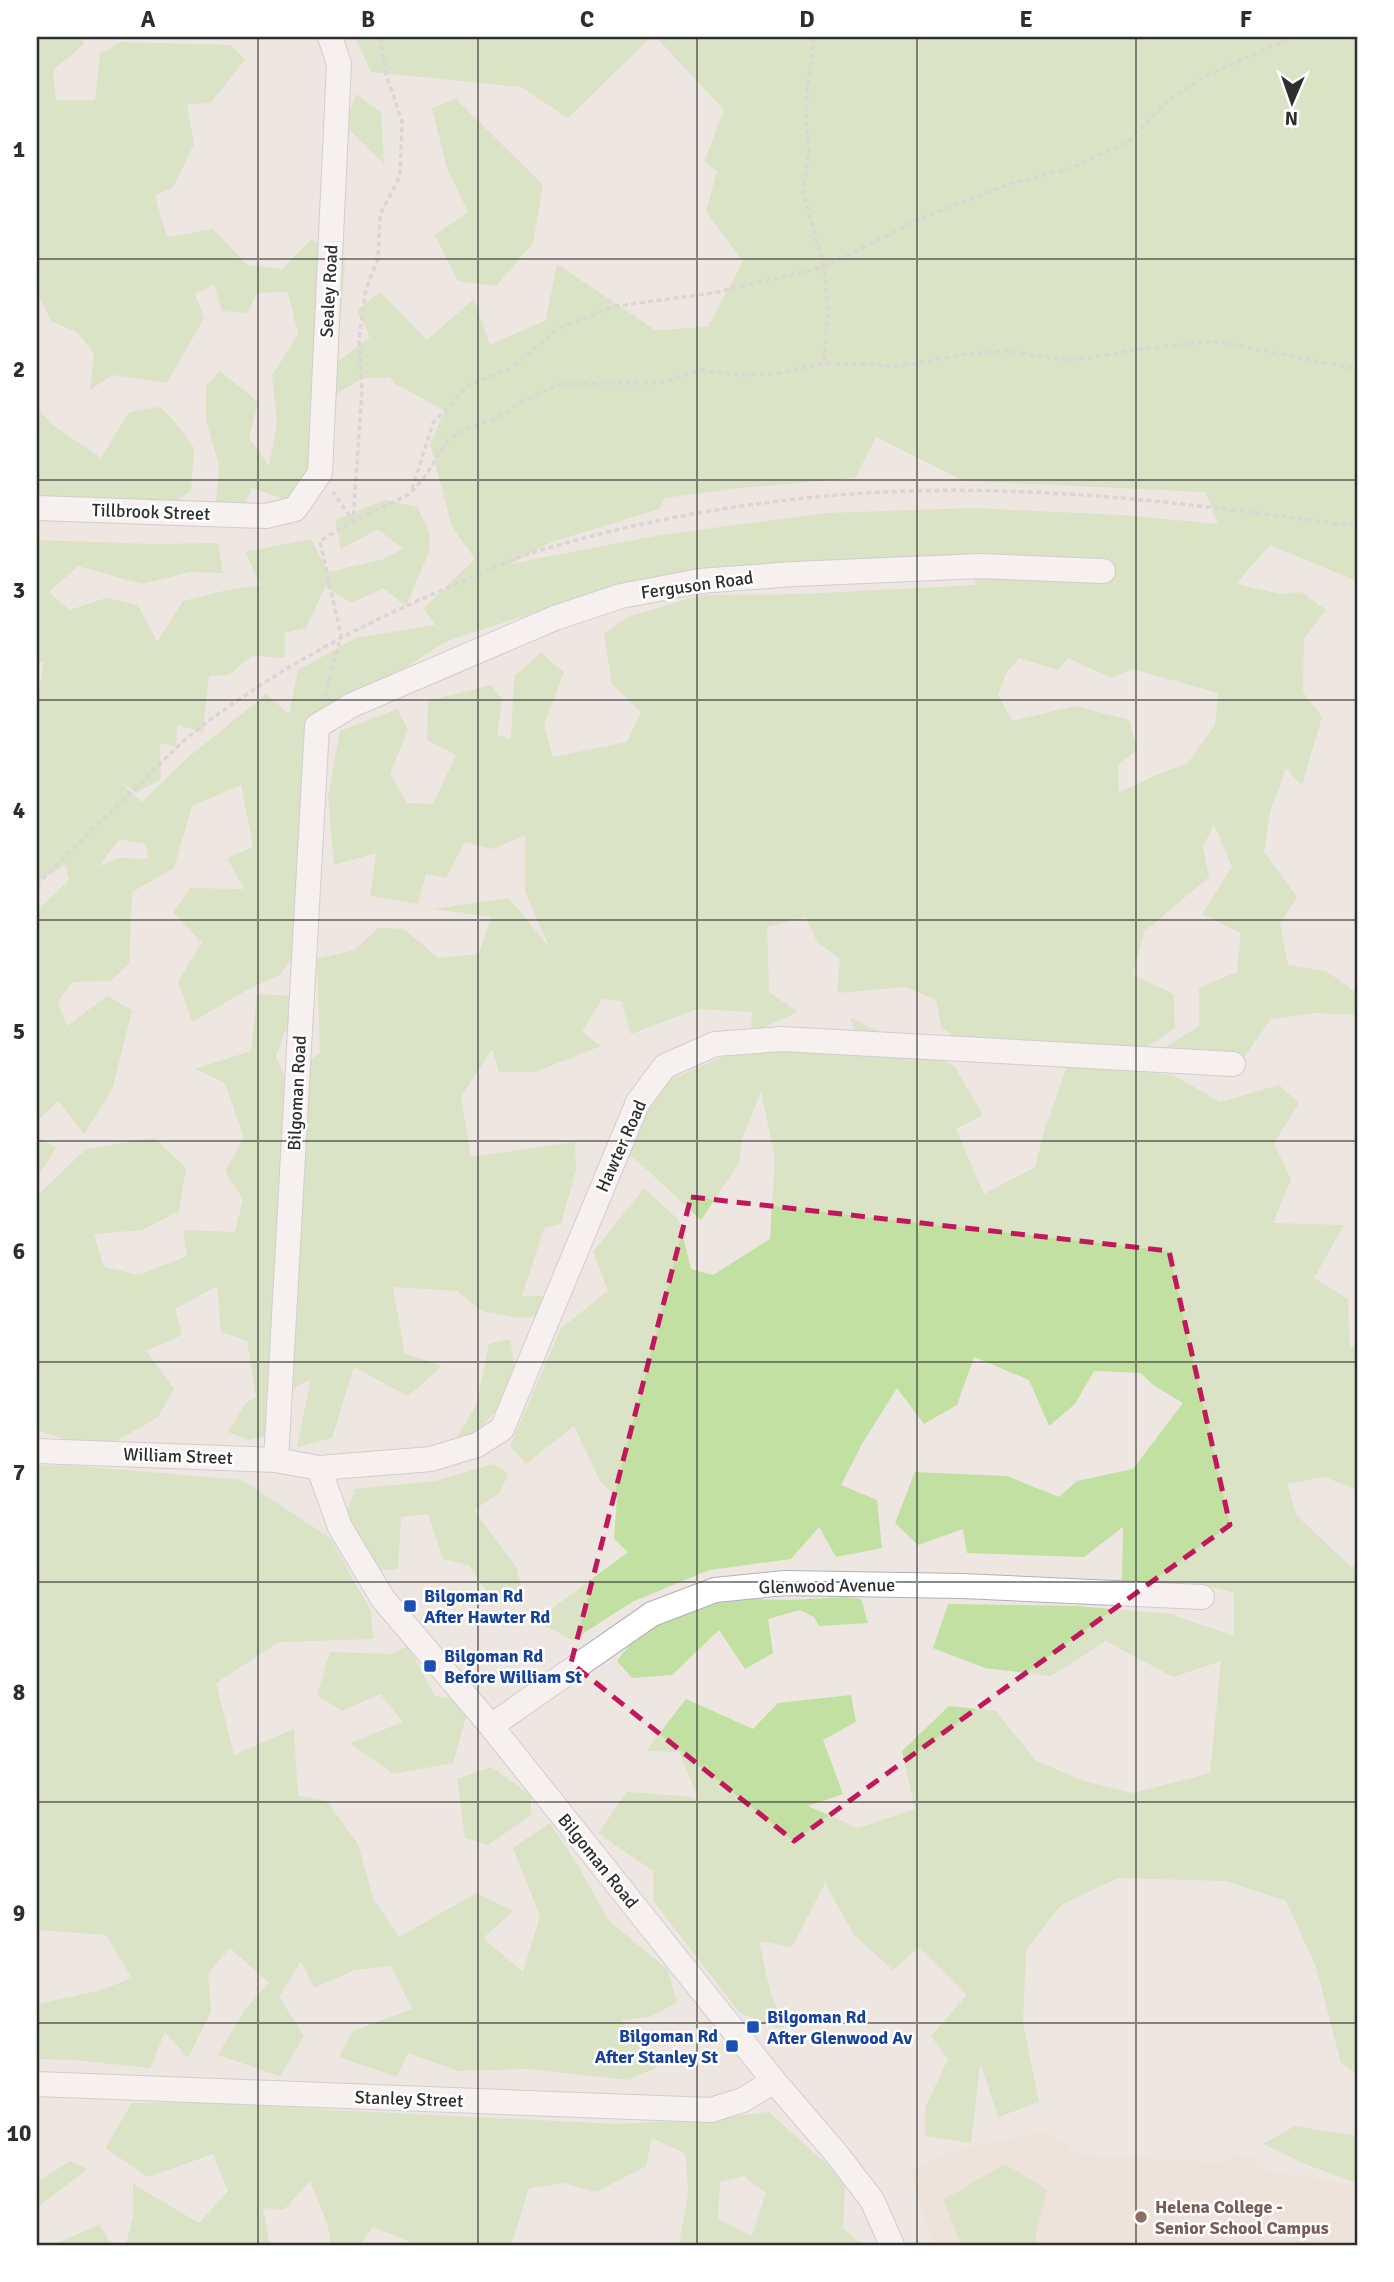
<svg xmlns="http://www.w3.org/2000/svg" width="1394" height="2282" font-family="Signika,sans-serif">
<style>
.education{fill:#eee0d2}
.green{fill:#c1e0a2;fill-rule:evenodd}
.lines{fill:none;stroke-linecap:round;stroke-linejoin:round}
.minor-casing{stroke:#aeb1b9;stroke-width:26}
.path{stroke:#c4c4c4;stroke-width:3.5;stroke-dasharray:5 3.5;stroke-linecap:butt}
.minor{stroke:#fff;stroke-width:24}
.marked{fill:none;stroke:#c2185b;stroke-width:5;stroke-dasharray:14 9;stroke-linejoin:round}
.grid{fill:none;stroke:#2e2e2e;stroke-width:2;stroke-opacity:0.55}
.transit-dot{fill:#1a4fb4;stroke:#fff;stroke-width:2.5}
.education-dot{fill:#8d6e63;stroke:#fff;stroke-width:2.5}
.labels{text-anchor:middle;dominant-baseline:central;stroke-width:5;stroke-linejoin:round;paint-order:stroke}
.street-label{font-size:18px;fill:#2e2e2e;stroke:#fff}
.transit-label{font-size:18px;font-weight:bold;fill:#164399;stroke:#fff;text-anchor:start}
.education-label{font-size:18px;font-weight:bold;fill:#785e54;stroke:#fff;text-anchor:start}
.neatline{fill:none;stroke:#2e2e2e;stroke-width:2.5}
.grid-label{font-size:23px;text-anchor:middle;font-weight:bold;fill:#2e2e2e}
</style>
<rect width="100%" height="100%" fill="#eee6e1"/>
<path class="education" d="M1042,2133L1066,2143L1075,2154L1226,2163L1234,2154L1253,2157L1261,2170L1328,2180L1357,2188V2245H933L910,2171L942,2155L978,2145Z"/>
<path class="green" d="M37,37H80L84,44L53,70L56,100H95L100,54L121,42L231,45L245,60L211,102L187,105L194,144L174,186L155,196L167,237L213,229L247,265L282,269L312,239L345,260L341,314L324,372L370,337L357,310L380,292L427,340L474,299L490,345L546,320L557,264L655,330L708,327L743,261L706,212L717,171L704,162L724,110L656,37H1357V581L1270,545L1236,584L1280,594L1301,592L1326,610L1304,639L1303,692L1322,717L1302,785L1286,769L1270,812L1264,852L1297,897L1280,924L1288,965L1326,971L1357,993V1015L1316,1013L1271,1019L1244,1057L1161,1050L1199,1026V988L1237,972L1241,933L1202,914L1232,867L1214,824L1203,847L1209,877L1144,932L1133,975L1174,994L1175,1028L1139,1052L966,1048L941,1026L936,1000L906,987L837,993L840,959L817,942L806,917L767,927L769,992L798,1012L751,1033L752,1012L697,1009L631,1034L621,1001L602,999L582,1032L601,1046L535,1072H499L492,1049L461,1097L471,1157L575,1142L576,1170L561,1224L544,1228L522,1296H557L540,1316L519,1318L482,1311L457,1291L393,1287C396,1310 402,1330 404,1353L442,1366L408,1396L354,1367L332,1438L297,1447L311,1379L289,1391L273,1434L249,1440L228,1432L246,1403L256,1397L247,1341L221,1332L217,1286L175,1309L182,1335L146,1351L174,1389L158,1417L99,1451L37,1430V1196L86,1149L154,1138L186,1168L179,1211L142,1230L94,1234L104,1267L139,1275L187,1256L183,1230L235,1232L243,1199L225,1171L244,1138L225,1083L195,1069L251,1051L257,994L298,996L276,1056L287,1084L320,1052L317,959L355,950L378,928L404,929L438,958L479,954L491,917L434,909L509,898L549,947L525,891V835L493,849L465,842L446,878L426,874L418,904L370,896L376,853L334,865L328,797L340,731L397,709L408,729L390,774L407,803L433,804L456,755L427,740L428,701L491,685L502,699L497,735L511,739L514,676L541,653L564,672L544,725L553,757L627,742L641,712L612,684L604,634L628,617L701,595L801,594L976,585L968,562L655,581L536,612L447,641L406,667L330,704L322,744L306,937L281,974L247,990L192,1022L178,981L202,943L173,912L190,888L244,889L227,858L253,847L241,785L192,806L174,868L132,892L129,964L110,981L72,982L58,1002L67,1026L107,996L132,1010L112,1090L84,1134L58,1101L37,1121V906L39,909L69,880L65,865L37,882V696L39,695L43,662L37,663V540L153,544L218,543L223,573L190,572L142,584L78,566L49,592L70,610L106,598L138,605L157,642L183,601L227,590L261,585L245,552L311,539L328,572L381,560L403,549L378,529L341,549L335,520L385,500L417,507L430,533L429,552L406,606L383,588L352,603L325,587L306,628L285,633V658L252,656L229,675L209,676L203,732L177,725L176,747L160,743L161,779L136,793L117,779L142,802L186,759L266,694L289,714L298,670L356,638L435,625L424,608L475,559L452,527L430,443L445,411L394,383L390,377L363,378L314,407L333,445L290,501L252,488L241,512L216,501L219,466L206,420V386L220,371L258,402L249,438L269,466L277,424L272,376L298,334L288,292L257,293L247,313L222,311L214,285L195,294L204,318L167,383L112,375L90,390L94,354L77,332L51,321L37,292ZM876,437L964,481L1205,492L1218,524L1122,515L971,508L827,513L660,535L510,564L552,542L659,509L664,498L741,488L855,478ZM1019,658L1058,670L1068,658L1111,678L1133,669L1218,693L1215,725L1188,763L1156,775L1119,793L1118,764L1137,750L1129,720L1075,706L1012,721L998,694L1007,672ZM119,839L146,844L148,859L119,858L99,866Z
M355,37H651L568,118L521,87L371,72Z
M356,94L381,112L384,164L345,126Z
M456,99L543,185L533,243L496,286L458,281L435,235L468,212L447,168L432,108Z
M159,407L170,416L194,448L191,491L165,509L37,500V408L54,426L101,458L129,412Z
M850,1018L954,1066L983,1115L956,1129L984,1194L1035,1167L1045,1128L1068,1064L1173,1075L1220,1102L1279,1085L1299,1103L1274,1143L1291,1180L1273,1223L1344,1225L1314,1278L1348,1299L1350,1348L1357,1345V1490L1325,1477L1287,1484L1296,1515L1350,1566L1357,1567V2074L1341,2063L1316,1967L1286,1901L1226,1881L1118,1878L1061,1905L1026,1950L1023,2022L1039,2102L998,2117L980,2063L971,2143L925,2136V2108L948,2059L931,2036L967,1995L919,1947L893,1970L854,1935L825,1883L792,1947L759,1941L770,1991L785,2031L740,2013L654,1902L653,1871L598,1833L627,1792L685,1796L699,1800L679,1752L646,1751L686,1699L753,1729L778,1703L851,1695L856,1722L823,1740L843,1794L808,1806L858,1828L915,1809L902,1751L949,1706L996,1711L1036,1761L1087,1782L1133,1793L1210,1773L1221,1661L1173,1677L1106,1641L1051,1676L985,1668L933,1648L948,1604L1076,1606L1170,1614L1234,1636V1593L1192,1582H1122L1123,1527L1084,1557L967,1553L963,1529L918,1545L895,1523L915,1472L1007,1476L1059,1497L1077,1481L1133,1469L1183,1403L1153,1385L1141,1373L1094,1371L1075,1404L1049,1426L1029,1380L974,1357L957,1405L924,1424L897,1388L862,1444L841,1485L877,1500L882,1548L836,1557L819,1527L791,1559L709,1570L632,1602L573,1640L535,1621L628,1552L614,1539L617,1498L600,1481L574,1426L526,1464L510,1446L561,1328L608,1291L593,1252L644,1188L679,1220L691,1269L713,1275L770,1239L775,1158L761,1092L742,1139L739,1163L701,1220L644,1167L613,1143L648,1089L736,1051L866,1054Z
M37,1137L56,1148L37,1177Z
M510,1339L518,1387L474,1435L447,1453L476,1406L489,1344Z
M493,1464L509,1474L498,1494L474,1510L517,1568L523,1598L495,1604L469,1565L443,1559L428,1514L401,1517L398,1569L368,1572L344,1518L355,1489L436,1481Z
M69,1465L242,1480L330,1538L371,1611L373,1639L279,1642L216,1683L234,1755L294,1729L298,1796L327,1801L358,1844L373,1898L399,1937L476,1893L513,1911L483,1938L523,1972L540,1916L513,1848L550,1823L580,1869L608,1920L668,1970L677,2003L649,2017L621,2020L656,2068L628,2080L528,2069L459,2071L408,2053L397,2077L339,2057L353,2031L412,2009L391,1966L355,1970L314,1988L301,1961L279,1997L304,2036L280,2076L218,2055L245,2009L269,1983L230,1948L208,1973L211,2011L188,2058L165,2032L150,2068L74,2060L37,2059V2004L98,1991L132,1978L106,1935L37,1930V1466Z
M846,1597L861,1599L868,1623L819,1626L814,1617L800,1610L768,1619L773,1653L745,1669L719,1630L672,1675L632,1678L617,1661L649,1620L716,1598L789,1600Z
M408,1646L435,1696L449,1698L467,1713L453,1763L393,1774L350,1743L403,1722L380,1694L342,1711L317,1695L330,1652L391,1654Z
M491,1767L531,1795V1815L488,1845L465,1838L457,1779Z
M218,2102L334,2110L619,2124L712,2119L769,2112L845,2181L843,2229L863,2245H679L688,2194L686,2154L652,2138L646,2166L596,2192L564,2183L529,2188L511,2245H413V2243L373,2227L360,2245H331L327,2223L310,2181L284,2210L263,2208L270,2245H126L133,2216V2184L199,2223L228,2191L213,2154L148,2177L105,2148L132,2103ZM744,2176L766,2193L752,2236L718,2219L720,2182Z
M1295,2126L1357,2136V2183L1305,2164L1263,2144Z
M70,2161L87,2169L38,2207L37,2213V2182Z
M1005,2164L1047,2190L1035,2238L1039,2245H962L943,2200Z
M100,2224L111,2245H53Z"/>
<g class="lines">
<defs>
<path id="minor" d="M37,508L266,516L295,509L320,473L339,64L330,37
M37,1451L276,1460L319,1468L431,1459L477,1445L502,1429L638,1102L665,1066L715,1044L782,1039L1233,1064
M276,1460L317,726L352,705L555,618L621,596L700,581L794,574L981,566L1103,571
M319,1468L340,1527L383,1599L491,1726L774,2081L835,2152L872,2200L892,2245
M491,1726L652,1614L715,1590L785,1583L962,1586L1202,1597
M37,2084L711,2110L743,2100L774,2081"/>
</defs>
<use href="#minor" class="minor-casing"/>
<path class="path" d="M380,37L386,74L402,122L400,176L380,215L378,259L366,289L359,338L362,390L353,521L410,494L426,475L447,441L470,427L495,419L523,401L560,384L659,383L701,370L739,375L774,374L824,363L901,366L967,354L1008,351L1063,360L1091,358L1133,350L1213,341L1357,369
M814,37L807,92L806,119L809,151L803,192L824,267L828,313L824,363
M412,489L433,423L469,385L510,369L559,328L616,306L713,293L824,267L920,219L1009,184L1072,168L1129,141L1165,103L1203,77L1293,37
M325,696L341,636L320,541L353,521L333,492
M37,885C72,849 108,814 145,779C162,762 179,744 198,729C279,667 367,621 461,582C485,572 510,559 535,552C693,504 862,484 1027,492C1138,496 1248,512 1357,526"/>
<use href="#minor" class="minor"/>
</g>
<path d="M0 0H1394V2282H0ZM691,1197L1169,1251L1230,1525L794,1841L571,1663Z" fill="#eee6e1" fill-opacity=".55" fill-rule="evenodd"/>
<path class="marked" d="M691,1197L1169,1251L1230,1525L794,1841L571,1663Z"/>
<path class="grid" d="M258,37V2245M478,37V2245M697,37V2245M917,37V2245M1136,37V2245M37,259H1357M37,480H1357M37,700H1357M37,920H1357M37,1141H1357M37,1362H1357M37,1582H1357M37,1802H1357M37,2023H1357"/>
<g class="transit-dot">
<rect x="403" y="1599" width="14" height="14" rx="3.5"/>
<rect x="423" y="1659" width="14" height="14" rx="3.5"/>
<rect x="746" y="2020" width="14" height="14" rx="3.5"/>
<rect x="725" y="2039" width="14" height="14" rx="3.5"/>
</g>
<circle class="education-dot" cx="1141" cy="2217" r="7"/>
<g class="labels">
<g class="street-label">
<text transform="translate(329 291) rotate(-87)">Sealey Road</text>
<text transform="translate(151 512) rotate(2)">Tillbrook Street</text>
<text transform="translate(697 585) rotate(-8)">Ferguson Road</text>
<text transform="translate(297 1093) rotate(-87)">Bilgoman Road</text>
<text transform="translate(621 1146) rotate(-66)">Hawter Road</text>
<text transform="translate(178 1456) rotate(2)">William Street</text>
<text transform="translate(827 1586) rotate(-1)">Glenwood Avenue</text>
<text transform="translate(598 1861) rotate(51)">Bilgoman Road</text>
<text transform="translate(409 2099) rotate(2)">Stanley Street</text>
</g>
<g class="transit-label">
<text x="424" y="1596">Bilgoman Rd<tspan x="424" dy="21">After Hawter Rd</tspan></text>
<text x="444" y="1656">Bilgoman Rd<tspan x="444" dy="21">Before William St</tspan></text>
<text x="767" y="2017">Bilgoman Rd<tspan x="767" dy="21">After Glenwood Av</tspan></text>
<text x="718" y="2036" text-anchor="end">Bilgoman Rd<tspan x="718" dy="21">After Stanley St</tspan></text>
</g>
<g class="education-label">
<text x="1155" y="2207">Helena College -<tspan x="1155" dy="21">Senior School Campus</tspan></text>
</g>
</g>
<rect width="1394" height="2282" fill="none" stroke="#ffffff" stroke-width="77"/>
<g transform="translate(1292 102) rotate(182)" stroke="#ffffff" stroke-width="5" paint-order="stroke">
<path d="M0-5L12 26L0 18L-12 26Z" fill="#2e2e2e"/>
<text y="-10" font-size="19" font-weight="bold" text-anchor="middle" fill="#2e2e2e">N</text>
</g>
<rect x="38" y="38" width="1318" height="2206" class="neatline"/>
<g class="grid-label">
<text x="148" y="27">A</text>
<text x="368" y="27">B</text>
<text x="587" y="27">C</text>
<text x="807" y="27">D</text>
<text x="1026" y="27">E</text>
<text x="1246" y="27">F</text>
<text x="19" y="157">1</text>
<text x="19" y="377">2</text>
<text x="19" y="598">3</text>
<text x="19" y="818">4</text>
<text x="19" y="1039">5</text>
<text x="19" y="1259">6</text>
<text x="19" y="1480">7</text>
<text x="19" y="1700">8</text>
<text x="19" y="1921">9</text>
<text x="19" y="2141">10</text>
</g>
</svg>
